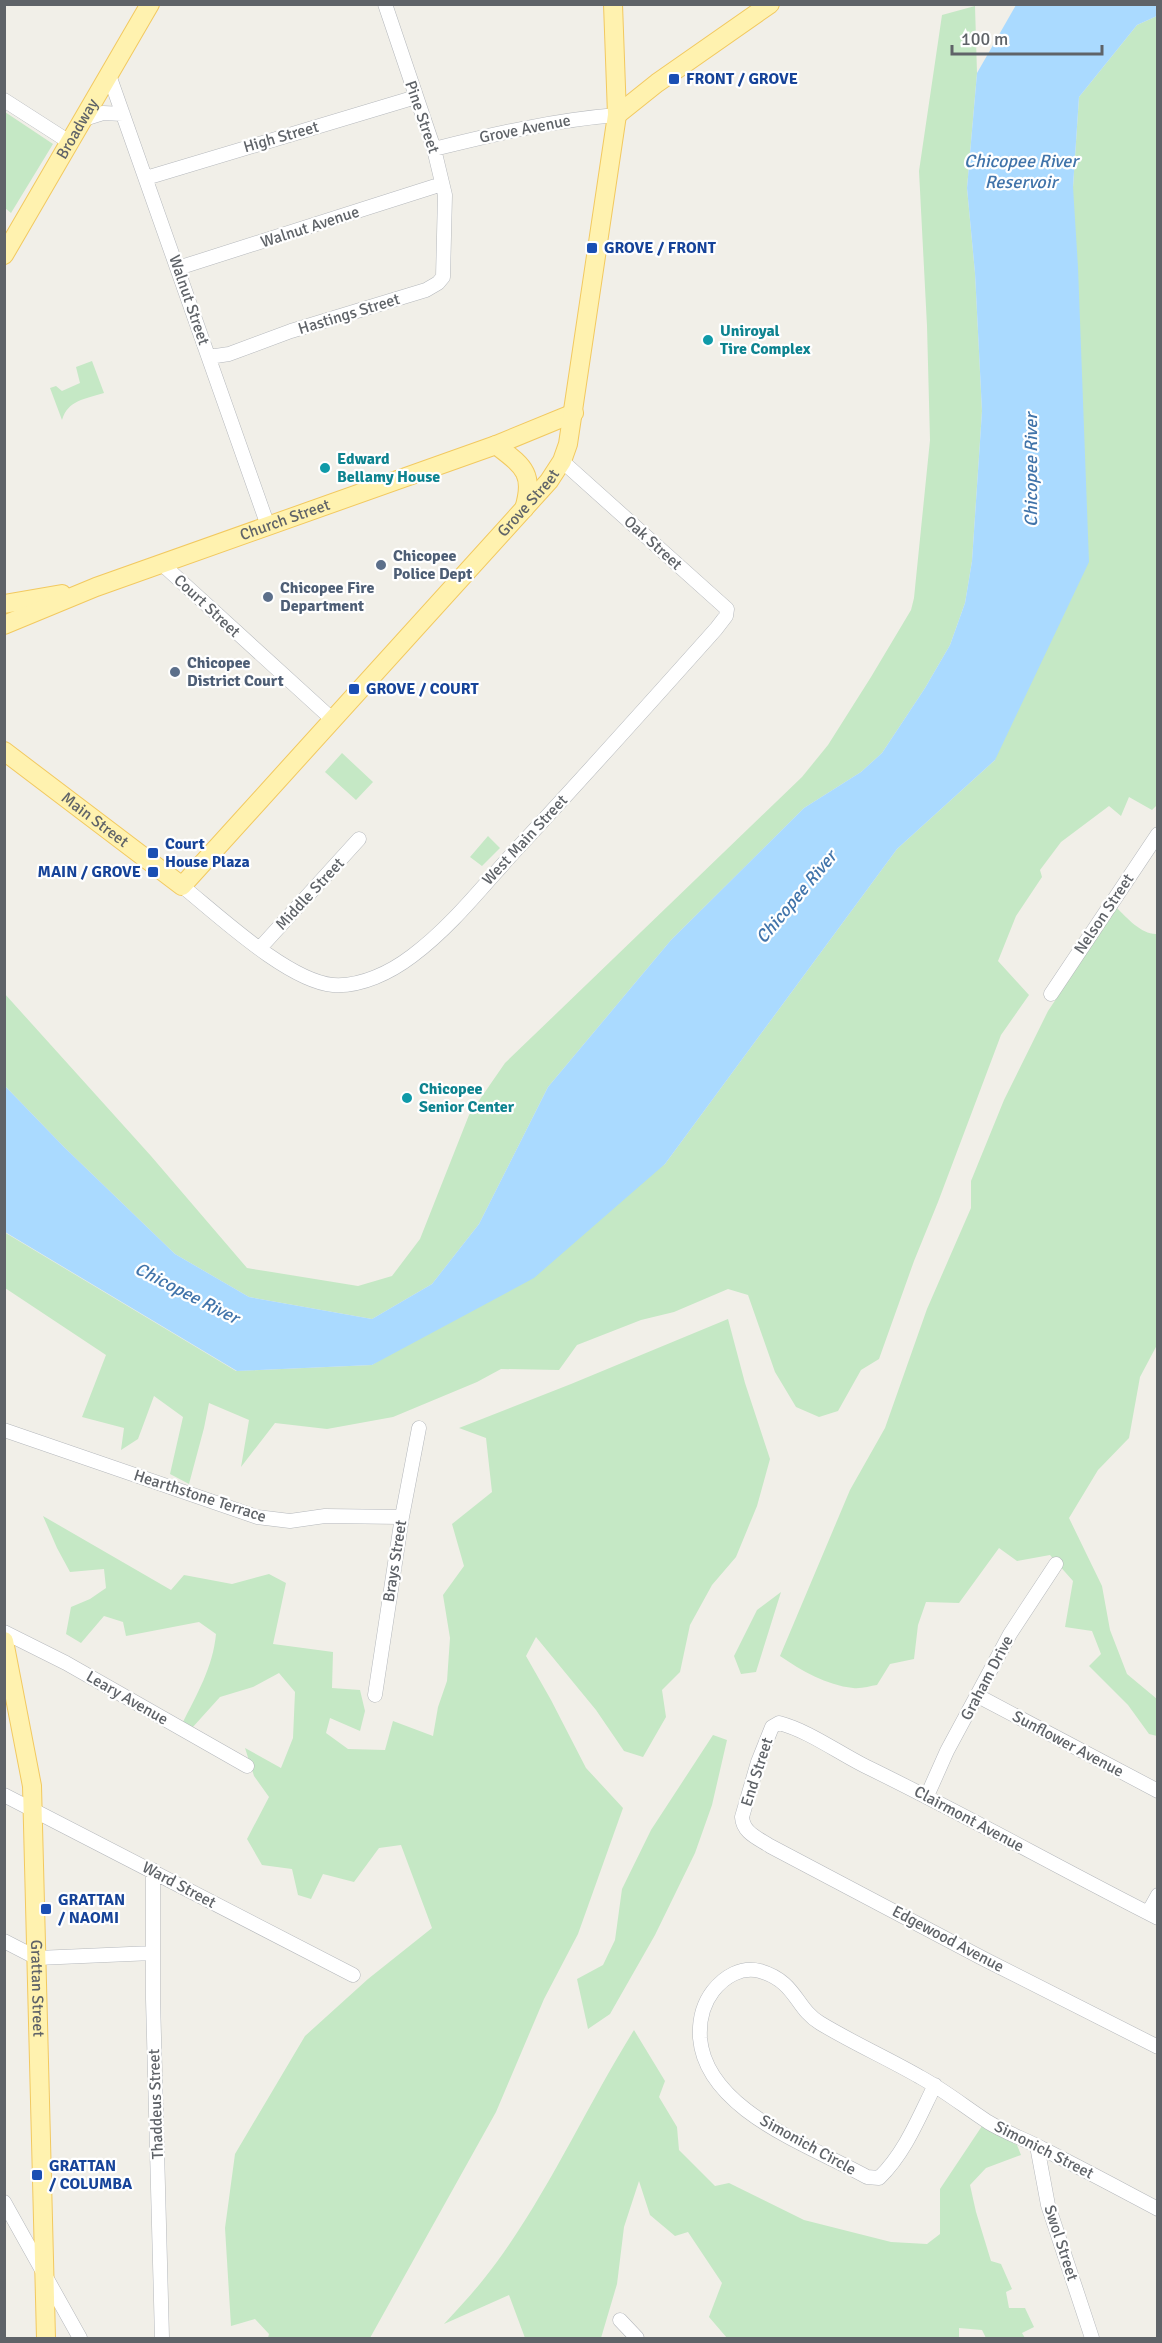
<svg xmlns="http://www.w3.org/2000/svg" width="1162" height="2343" font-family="Signika,sans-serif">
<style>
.green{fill:#c5e8c5}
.water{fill:#aadaff}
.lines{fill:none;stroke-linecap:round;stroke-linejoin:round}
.minor-casing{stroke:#b5b8bc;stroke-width:15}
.major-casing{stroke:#f2c960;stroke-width:20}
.minor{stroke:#fff;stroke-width:14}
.major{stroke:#fff2af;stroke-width:18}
.transit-dot{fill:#1a4fb4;stroke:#fff;stroke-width:2}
.culture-dot{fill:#0f9aa8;stroke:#fff;stroke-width:2}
.service-dot{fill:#5c6f8a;stroke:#fff;stroke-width:2}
.labels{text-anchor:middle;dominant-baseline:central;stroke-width:4.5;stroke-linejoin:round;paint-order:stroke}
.transit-label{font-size:16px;font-weight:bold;fill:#164399;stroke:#fff;text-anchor:start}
.street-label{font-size:16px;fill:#5f6368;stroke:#fff}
.culture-label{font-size:16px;font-weight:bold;fill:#0d838f;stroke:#fff;text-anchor:start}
.service-label{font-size:16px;font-weight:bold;fill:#4e5e75;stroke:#fff;text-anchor:start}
.water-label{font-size:18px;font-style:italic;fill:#4174aa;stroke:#fff}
</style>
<rect width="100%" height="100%" fill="#f1efe8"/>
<path class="green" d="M975,6L977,73L967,188L975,273L982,411L972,561L965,603L950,645L925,688L882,753L861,772L804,808L671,940L548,1087L479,1224L432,1284L372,1319L249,1297L175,1254L64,1147L5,1086L4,993L151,1156L247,1268L358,1286L392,1276L420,1239L469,1115L505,1063L802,777L828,745L871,677L911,610L914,598L930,440L927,326L919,171L942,15Z
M1157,16V805L1152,810L1129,797L1121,816L1109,806L1061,842L1040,870L1042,877L1016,916L998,961L1029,995L1001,1035L938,1202L914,1261L879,1359L861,1370L838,1411L819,1417L796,1407L775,1372L748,1295L728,1289L674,1312L641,1320L577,1345L559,1370L501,1369L477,1382L393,1417L327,1429L275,1423L241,1467L249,1420L209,1403L204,1428L189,1484L170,1474L183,1417L154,1396L138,1439L121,1450L124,1428L82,1417L106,1355L5,1288L4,1232L236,1371L372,1365L665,1164L897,849L995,760L1073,187L1079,97L1137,25Z
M5,112L53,144L11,213L5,208Z
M92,361L104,393C85,399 68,400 62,420L50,388L56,386L62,391L80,383L76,367Z
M342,753L373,782L356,800L325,772Z
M488,836L500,848L482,866L470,857Z
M1117,908C1127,918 1142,935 1157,934V1345L1140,1377L1129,1438L1098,1470L1069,1518L1102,1586L1110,1630L1127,1674L1157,1699V1736L1149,1734L1128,1705L1089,1666L1101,1654L1092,1631L1065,1627L1073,1581L1050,1555L1017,1561L999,1548L959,1603L926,1602L918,1625L914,1659L890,1664L877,1685C870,1686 861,1689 853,1688C826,1685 802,1671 780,1656L850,1490L885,1428L927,1309L971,1208V1181L1004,1100L1048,1011Z
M728,1319L745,1383L770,1459L757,1506L736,1557L712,1585L690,1625L680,1672L662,1690L666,1717L643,1757L624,1751L596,1710L536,1637L526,1656L551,1700L586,1768L623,1808L578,1934L544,1999L496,2112L370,2338H268L269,2334L255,2319L231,2326L225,2228L235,2154L305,2036L368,1979L432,1928L401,1845L379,1848L354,1882L323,1874L311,1899L298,1895L292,1869L262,1865L247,1839L269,1797L254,1776L245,1748L281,1768L293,1738L295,1692L279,1673L253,1687L220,1697L192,1728L182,1724C197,1694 213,1667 216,1634L199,1622L126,1636L123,1622L104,1616L81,1643L66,1634L71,1607L90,1599L106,1588L104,1569L70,1572L57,1548L43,1516L171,1590L184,1575L232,1584L269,1574L286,1583L273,1644L333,1652L332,1688L360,1690L365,1711L360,1731L330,1718L326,1733L348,1749L385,1750L393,1721L433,1736L438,1707L447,1681L450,1638L443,1595L464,1566L452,1524L492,1492L486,1438L459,1428L571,1384Z
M781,1592L756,1672L741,1674L734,1656L757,1610Z
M713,1735L727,1740L712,1805L695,1853L655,1935L610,2014L588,2029L577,1979L603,1965L615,1940L622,1889L651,1830Z
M634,2030L665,2081L659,2097L677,2127L679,2150L715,2186L729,2183L804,2220L891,2242L927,2244L940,2234V2189L982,2126L1017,2145L1021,2155L986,2168L970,2185L976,2212L991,2261L1001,2264L1012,2289L1006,2292L1009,2308H1025L1034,2327L1022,2333L1025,2338H986L982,2330L959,2328V2338H727L709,2317L722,2283L688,2232L675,2236L650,2215L639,2181L624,2227L617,2284L601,2338H525L509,2295L444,2324C457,2310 471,2295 483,2280C543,2205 583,2112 634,2030Z"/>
<path class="water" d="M1016,5H1157V16L1137,25L1079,97L1073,187L1078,267L1089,562L995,760L897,849L665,1164L534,1278L372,1365L237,1371L5,1232V1086L64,1147L175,1254L249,1297L372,1319L432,1284L479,1224L548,1087L671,940L804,808L861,772L882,753L925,688L950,645L965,603L972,561L982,411L975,273L967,188L977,73Z"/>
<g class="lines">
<defs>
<path id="minor" d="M109,75L268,526
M4,100L71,143
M84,119L103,113L123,114
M434,149C494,134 555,120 617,115
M146,178L416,97
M178,268L442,184
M209,357L229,354L291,331L426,290L438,283L443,277L445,195L434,149L385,4
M162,564L333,720
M182,886C218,915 288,981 333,985C361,987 391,972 412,956C451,927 482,887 514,852C583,778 649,704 716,629L726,616L727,609L562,461
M260,948L359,839
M1051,994L1158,834
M4,1430L257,1517L290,1521L325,1516L402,1517
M4,1632L66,1663L247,1766
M375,1695L402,1517L419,1428
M978,1696L1158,1791
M4,1795L353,1975
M927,1796L947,1751L1010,1634L1056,1564
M153,1870V1999L162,2338
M1148,1913L1158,1895
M1158,1918C1059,1868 964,1814 865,1766C837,1752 809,1731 779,1723L772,1727L758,1762L742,1817C743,1833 758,1838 770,1846L984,1959L1158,2047
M4,1941L37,1958L153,1953
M935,2085C919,2117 905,2153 879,2178L867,2177C812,2146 706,2111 700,2038C699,2021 703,2004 713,1991C724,1977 741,1966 760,1971C797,1982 795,2008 820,2023C853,2043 887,2058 920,2077C944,2090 965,2107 988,2122C1006,2133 1027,2140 1045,2150C1083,2169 1120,2189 1158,2209
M1037,2146L1048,2205L1092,2338
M4,2202L80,2338
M620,2320L637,2338"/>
<g id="major">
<path d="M617,115L657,83L770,4"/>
<path id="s1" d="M4,255L150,4"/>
<path d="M496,445C523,466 535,473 524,509"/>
<path d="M4,604L62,594"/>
<path id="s2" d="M4,625L96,587L496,445L574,413"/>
<path id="s3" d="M4,751L182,886L549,481L562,461L568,444L617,115L613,4"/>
<path id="s4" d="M4,1641L32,1786L46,2338"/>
</g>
</defs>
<use href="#minor" class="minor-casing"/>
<use href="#major" class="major-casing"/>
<use href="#minor" class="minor"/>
<use href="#major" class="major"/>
</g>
<g class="transit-dot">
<rect x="668" y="73" width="12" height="12" rx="3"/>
<rect x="586" y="242" width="12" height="12" rx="3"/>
<rect x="348" y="683" width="12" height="12" rx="3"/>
<rect x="147" y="847" width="12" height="12" rx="3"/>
<rect x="147" y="866" width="12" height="12" rx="3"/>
<rect x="40" y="1903" width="12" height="12" rx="3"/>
<rect x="31" y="2169" width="12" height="12" rx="3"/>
</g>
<g class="culture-dot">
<circle cx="708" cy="340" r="6"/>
<circle cx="325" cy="468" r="6"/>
<circle cx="407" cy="1098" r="6"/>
</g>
<g class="service-dot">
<circle cx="381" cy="565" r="6"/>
<circle cx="268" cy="597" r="6"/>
<circle cx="175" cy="672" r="6"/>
</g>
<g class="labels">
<g class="transit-label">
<text x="686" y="79">FRONT / GROVE</text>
<text x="604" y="248">GROVE / FRONT</text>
<text x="366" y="689">GROVE / COURT</text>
<text x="165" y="844">Court<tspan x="165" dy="18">House Plaza</tspan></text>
<text x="141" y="872" text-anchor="end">MAIN / GROVE</text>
<text x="58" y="1900">GRATTAN<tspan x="58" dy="18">/ NAOMI</tspan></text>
<text x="49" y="2166">GRATTAN<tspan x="49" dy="18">/ COLUMBA</tspan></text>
</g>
<g class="street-label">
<text transform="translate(422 117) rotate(71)">Pine Street</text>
<text transform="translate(525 129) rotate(-11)">Grove Avenue</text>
<text stroke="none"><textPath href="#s1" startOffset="146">Broadway</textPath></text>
<text transform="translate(281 137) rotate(-16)">High Street</text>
<text transform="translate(310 227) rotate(-18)">Walnut Avenue</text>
<text transform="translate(189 300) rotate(71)">Walnut Street</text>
<text transform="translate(349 314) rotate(-17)">Hastings Street</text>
<text stroke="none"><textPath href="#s3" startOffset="740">Grove Street</textPath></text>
<text stroke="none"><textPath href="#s2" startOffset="300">Church Street</textPath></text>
<text transform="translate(653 543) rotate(42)">Oak Street</text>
<text transform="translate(207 606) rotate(43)">Court Street</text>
<text stroke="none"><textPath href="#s3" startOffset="114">Main Street</textPath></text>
<text transform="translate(525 840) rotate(-47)">West Main Street</text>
<text transform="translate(310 894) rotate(-47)">Middle Street</text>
<text transform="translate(1104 914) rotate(-56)">Nelson Street</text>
<text transform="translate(200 1496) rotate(18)">Hearthstone Terrace</text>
<text transform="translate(395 1561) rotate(-81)">Brays Street</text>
<text transform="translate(987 1678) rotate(-62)">Graham Drive</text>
<text transform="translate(127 1698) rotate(30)">Leary Avenue</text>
<text transform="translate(1068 1744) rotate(28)">Sunflower Avenue</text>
<text transform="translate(757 1772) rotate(-72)">End Street</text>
<text transform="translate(969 1819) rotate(28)">Clairmont Avenue</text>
<text transform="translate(179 1885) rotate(28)">Ward Street</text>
<text transform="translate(948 1939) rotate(28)">Edgewood Avenue</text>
<text stroke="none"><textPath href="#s4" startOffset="350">Grattan Street</textPath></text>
<text transform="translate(156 2104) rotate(-92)">Thaddeus Street</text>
<text transform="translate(808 2145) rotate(29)">Simonich Circle</text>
<text transform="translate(1044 2150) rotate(27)">Simonich Street</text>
<text transform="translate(1061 2243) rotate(72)">Swol Street</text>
</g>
<g class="culture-label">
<text x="720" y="331">Uniroyal<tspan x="720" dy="18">Tire Complex</tspan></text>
<text x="337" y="459">Edward<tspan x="337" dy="18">Bellamy House</tspan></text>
<text x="419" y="1089">Chicopee<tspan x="419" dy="18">Senior Center</tspan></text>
</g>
<g class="service-label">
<text x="393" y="556">Chicopee<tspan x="393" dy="18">Police Dept</tspan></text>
<text x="280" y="588">Chicopee Fire<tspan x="280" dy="18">Department</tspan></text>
<text x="187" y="663">Chicopee<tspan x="187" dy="18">District Court</tspan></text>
</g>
<g class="water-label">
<text x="1021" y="161">Chicopee River<tspan x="1021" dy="21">Reservoir</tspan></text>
<text transform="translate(1031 470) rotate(-90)">Chicopee River</text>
<text transform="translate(796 897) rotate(-50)">Chicopee River</text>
<text transform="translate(187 1293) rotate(27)">Chicopee River</text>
</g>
</g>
<rect width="1162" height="2343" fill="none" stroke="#5f6368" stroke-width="12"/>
<path d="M952 45v9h150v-9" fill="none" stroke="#5f6368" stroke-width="3"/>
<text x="961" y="45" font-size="18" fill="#5f6368" stroke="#ffffff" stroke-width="4.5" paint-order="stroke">100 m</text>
</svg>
